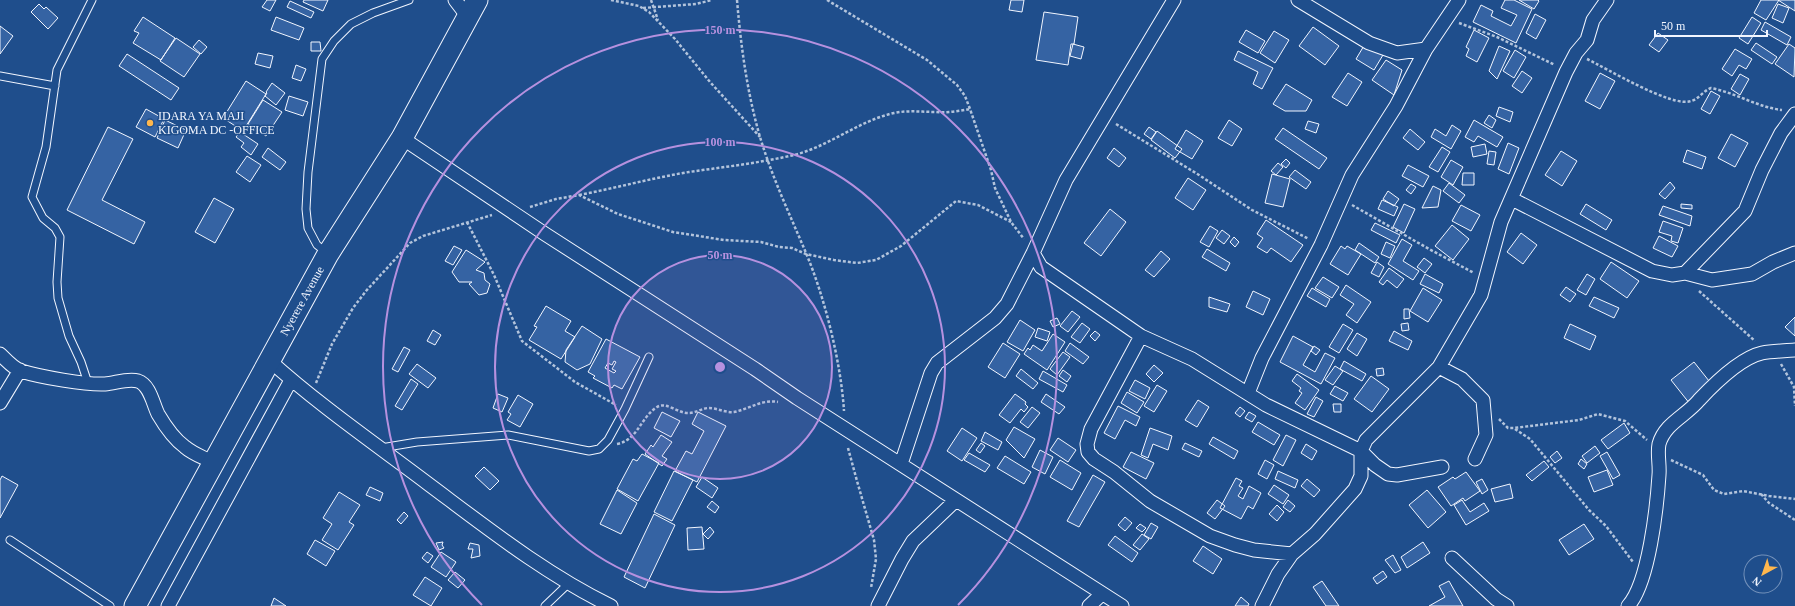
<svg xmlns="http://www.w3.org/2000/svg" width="1795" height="606" font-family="'Times New Roman',serif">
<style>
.building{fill:#3563a3;stroke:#f2f6ff;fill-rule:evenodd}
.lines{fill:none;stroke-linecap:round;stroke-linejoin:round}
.lane-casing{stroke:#f2f6ff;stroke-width:9}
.street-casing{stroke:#f2f6ff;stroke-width:15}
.primary-casing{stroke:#f2f6ff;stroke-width:23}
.path{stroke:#b3c4dc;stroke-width:2.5;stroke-dasharray:3 2;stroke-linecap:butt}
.lane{stroke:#1f4e8c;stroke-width:7}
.street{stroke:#1f4e8c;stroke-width:13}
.primary{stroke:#1f4e8c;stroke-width:21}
.ring{fill:none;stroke:#b691df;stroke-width:2}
.poi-dot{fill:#ffb74d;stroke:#1f4e8c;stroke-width:1.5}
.labels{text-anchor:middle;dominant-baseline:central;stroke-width:3;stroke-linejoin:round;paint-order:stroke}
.poi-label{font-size:12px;fill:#f2f6ff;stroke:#1f4e8c;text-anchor:start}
.street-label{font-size:12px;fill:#f2f6ff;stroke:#1f4e8c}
.centre{fill:#b691df;stroke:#1f4e8c;stroke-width:2}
.ring-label{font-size:12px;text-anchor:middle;font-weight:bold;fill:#b691df;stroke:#1f4e8c;stroke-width:3;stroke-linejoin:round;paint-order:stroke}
</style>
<rect width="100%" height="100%" fill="#1f4e8c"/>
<path class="building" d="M267,0H276L270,11L262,7Z
M304,0H328L323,11L303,2Z
M1011,0H1024L1022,12L1009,10Z
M1505,0H1514L1532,9L1516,43L1473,22L1481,5L1493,11L1491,16L1511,26L1517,15L1501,8Z
M1519,0H1538L1539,1L1534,9Z
M1761,0H1779L1766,20L1754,13Z
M1778,0H1795V11Z
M290,1L314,12L311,18L287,7Z
M39,4L44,9L46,7L58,18L48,29L31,12Z
M1778,4L1789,8L1783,23L1772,18Z
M1044,12L1078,17L1074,44H1071L1068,65L1036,60Z
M1535,14L1546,20L1536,39L1526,33Z
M143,17L175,38L161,60L133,43L139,33L134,31Z
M276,17L304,28L299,40L271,30Z
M1752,17L1761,23L1748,44L1739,38Z
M1765,22L1791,37L1787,45L1761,30Z
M0,26L13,36L0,54Z
M1313,27L1339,46L1325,65L1299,46Z
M1246,30L1265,41L1258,53L1239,42Z
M1474,30L1489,38L1477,62L1466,56L1469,49L1466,47Z
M1274,31L1289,40L1275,63L1260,53Z
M1658,33L1668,40L1659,52L1649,45Z
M176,38L200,54L184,77L160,61Z
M199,40L207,47L201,54L193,47Z
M311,42H320L321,51H311Z
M1756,43L1777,57L1772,64L1751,50Z
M1073,44L1084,47L1081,59L1070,56Z
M1365,44L1383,55L1374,70L1356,59Z
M1789,44L1795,48L1794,77L1775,64Z
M1499,46L1510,51L1497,79L1489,71Z
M1735,49L1752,59L1746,69L1739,65L1732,76L1722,69Z
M1515,50L1526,57L1514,78L1503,71Z
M1238,51L1273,68L1262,89L1253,84L1258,72L1234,60Z
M258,53L273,56L270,68L255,64Z
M127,54L179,88L171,100L119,66Z
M1386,60L1402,70L1394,95L1372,80Z
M296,65L306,69L301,81L292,78Z
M1522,71L1532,78L1522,93L1512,86Z
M1348,73L1362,82L1347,106L1332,97Z
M1600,73L1615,81L1600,109L1585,101Z
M1740,74L1749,79L1740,95L1731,89Z
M246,81L266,94L243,131L223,118Z
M272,83L285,93L276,105L265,96L267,93L266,92Z
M1286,84L1312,100L1306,111H1285L1273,104Z
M1711,91L1720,96L1710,114L1701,109Z
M289,96L308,102L303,116L285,110Z
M263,100L282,112L266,136L248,124Z
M1499,107L1513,112L1510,122L1496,116Z
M146,109L164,119L155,137L136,127Z
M1489,115L1496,120L1492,128L1484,123Z
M165,120L186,130L178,148L157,138Z
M1229,120L1242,129L1232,146L1218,138Z
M1474,120L1503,137L1497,147L1478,136L1474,142L1465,137Z
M1308,121L1319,124L1316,133L1305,129Z
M1452,125L1461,131L1451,149L1431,137L1435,129L1446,136Z
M108,127L133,139L102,200L145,222L134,244L67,210Z
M1149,127L1156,132L1151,139L1144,134Z
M1283,128L1327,158L1319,169L1275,139Z
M1410,129L1425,142L1418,150L1403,138Z
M1186,130L1203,141L1192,159L1175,149Z
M1157,131L1182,149L1175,158L1151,140Z
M240,132L258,144L251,155L241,147L244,143L236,137Z
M1731,134L1748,143L1735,167L1718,158Z
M1508,143L1519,148L1509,174L1498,169Z
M1485,144L1487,154L1473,157L1471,147Z
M1442,147L1450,152L1438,172L1429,167Z
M268,148L286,162L280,170L262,157Z
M1114,148L1126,158L1119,167L1107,158Z
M1687,150L1706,157L1702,169L1683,162Z
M1489,151L1496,152L1494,165L1487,164Z
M1561,151L1577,161L1562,186L1545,175Z
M247,156L261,165L250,182L236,172Z
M1286,159L1290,163L1286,168L1281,164Z
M1451,160L1463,167L1453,185L1441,177Z
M1278,163L1283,167L1276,175L1271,171Z
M1408,165L1429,176L1423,187L1402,176Z
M1295,170L1311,182L1306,189L1289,177Z
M1463,173H1474V185H1462Z
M1272,174L1290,179L1283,207L1265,203Z
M1188,178L1206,190L1193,210L1175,198Z
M1670,182L1675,188L1665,199L1659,194Z
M1449,183L1465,195L1459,203L1443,191Z
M1411,184L1416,187L1411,194L1406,190Z
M1433,186L1441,190L1438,207L1422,208Z
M1388,191L1399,199L1394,206L1383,199Z
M214,198L234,209L215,243L195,232Z
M1382,200L1398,207L1394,216L1378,209Z
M1404,204L1415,209L1404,233L1393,227Z
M1586,204L1612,220L1606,230L1580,214Z
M1681,204L1692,205V209L1681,208Z
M1461,205L1480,215L1471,231L1452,221Z
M1663,206L1692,216L1690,226L1659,215Z
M1110,209L1126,222L1101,256L1084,243Z
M1266,220L1303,245L1291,262L1271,248L1267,253L1257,247L1263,238L1257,234Z
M1663,221L1683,228L1678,243L1671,241L1672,236L1659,232Z
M1375,223L1400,235L1396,243L1371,230Z
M1452,225L1469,239L1453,260L1435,246Z
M1210,226L1218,231L1209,247L1200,242Z
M1222,230L1230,236L1224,244L1216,238Z
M1521,233L1537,245L1523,264L1507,252Z
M1659,236L1678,246L1672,257L1653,248Z
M1234,237L1239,242L1235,247L1230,242Z
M1402,239L1412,245L1403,261L1419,271L1413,280L1388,264Z
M1386,242L1395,246L1390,258L1381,254Z
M1359,243L1379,257L1375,263L1355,250Z
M454,246L462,250L453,265L445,261Z
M1341,246L1345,249L1347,246L1361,254L1348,275L1330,264Z
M1207,249L1230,263L1226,271L1202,257Z
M466,250L485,262L476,270L484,273L485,280L490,284L487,293L479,295L469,284L472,282H459L452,272Z
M1161,251L1170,259L1154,277L1145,270Z
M1424,258L1432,264L1425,273L1417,267Z
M1377,262L1384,267L1379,277L1371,273Z
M1611,262L1639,281L1627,298L1600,279Z
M1389,268L1404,279L1397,288L1387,280L1383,285L1379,282Z
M1425,274L1443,284L1439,293L1420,284Z
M1587,274L1595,279L1586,295L1577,290Z
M1323,277L1339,287L1332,298L1315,288Z
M1346,285L1371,302L1357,323L1346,315L1354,304L1340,295Z
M1566,287L1576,294L1570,302L1560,295Z
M1312,288L1330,299L1326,307L1307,296Z
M1423,288L1442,300L1428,322L1410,311Z
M1253,291L1270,299L1263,315L1246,307Z
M1209,297L1230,304L1227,312L1209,307Z
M1594,297L1619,308L1614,318L1589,306Z
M546,306L571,321L565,331L575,337L561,359L529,340L537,327L534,326Z
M1404,309H1409L1410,318L1404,319Z
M1072,311L1080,317L1068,332L1060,326Z
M1795,317V336L1785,327Z
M1057,318L1060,324L1053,327L1050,321Z
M1020,320L1035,330L1023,351L1007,342Z
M1082,323L1090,329L1080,343L1071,337Z
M1408,323L1409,330L1402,331L1401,324Z
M1343,324L1353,330L1339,353L1329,347Z
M1570,324L1596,336L1590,350L1564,338Z
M582,326L602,339L590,364L577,370L565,362L566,350Z
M1038,328L1050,332L1047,341L1035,337Z
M433,330L441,335L435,345L427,341Z
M1095,331L1100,335L1095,341L1090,336Z
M1394,331L1412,341L1408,350L1389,341Z
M1357,333L1367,339L1357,356L1347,349Z
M1053,334L1065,342L1047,370L1024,354L1028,348L1030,350L1033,345L1042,351Z
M1293,336L1313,347L1303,365L1315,372L1325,353L1335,358L1321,384L1280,362Z
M606,339L640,357L622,389L614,385L612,388L593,378L595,376L588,372ZM614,361L616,362L612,369L616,371L614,373L605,368L608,363L612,365Z
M1003,343L1020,354L1005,378L988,367Z
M1070,343L1089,357L1083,364L1065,351Z
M1314,346L1320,350L1316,355L1311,351Z
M404,347L410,350L398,372L392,369Z
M1063,352L1070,357L1057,375L1050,369Z
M1344,361L1366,374L1362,381L1340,369Z
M1694,362L1713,386L1690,404L1671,380Z
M417,364L436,378L428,388L409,374Z
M1154,365L1163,373L1154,382L1146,374Z
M1335,366L1343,371L1333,385L1325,380Z
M1383,368L1384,375L1377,376L1376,369Z
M1021,369L1038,383L1033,389L1016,376Z
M1063,370L1071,376L1067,382L1059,376Z
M1043,371L1067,385L1063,392L1039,379Z
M1297,374L1319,390L1305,410L1295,403L1302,393L1299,391L1301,388L1292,381Z
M1371,376L1389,389L1372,412L1354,399Z
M411,379L418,384L402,410L395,406Z
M1135,380L1150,388L1145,399L1129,391Z
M1157,385L1167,391L1154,412L1144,406Z
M1335,386L1348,393L1343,401L1330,394Z
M1127,392L1144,402L1137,413L1121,403Z
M498,394L508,398L502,412L493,408Z
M1015,394L1026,402L1025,404L1028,407L1024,412L1021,409L1010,423L999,415Z
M1046,394L1065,407L1059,414L1041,402Z
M518,395L533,404L520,427L507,420L511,414L508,412Z
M1316,397L1323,401L1314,417L1307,414Z
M1198,400L1209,407L1197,427L1185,420Z
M1333,404H1341V412H1334Z
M1118,406L1140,417L1136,426L1125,420L1115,439L1104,433Z
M1032,407L1040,413L1028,428L1020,422Z
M1240,407L1245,411L1240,417L1235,413Z
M662,412L680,421L671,437L654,428Z
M698,412L726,426L697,482L675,471L686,451L692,454L704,431L692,424Z
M1249,412L1256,416L1252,422L1245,418Z
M1258,422L1280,435L1274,445L1252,432Z
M1624,423L1630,433L1608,449L1601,440Z
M1014,427L1035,439L1024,458L1006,440Z
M962,428L977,438L962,461L947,451Z
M1150,428L1172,436L1168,450L1153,444L1148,458L1141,455Z
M985,432L1002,442L998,450L981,441Z
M661,435L672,442L662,456L667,459L662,466L645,454L651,445L653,447Z
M1286,435L1296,440L1283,466L1273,460Z
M1213,437L1238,451L1234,459L1209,444Z
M1058,438L1076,450L1068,462L1050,450Z
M981,443L985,446L980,453L976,450Z
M1185,443L1202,451L1199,457L1182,449Z
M1306,444L1317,451L1312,460L1301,453Z
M1595,446L1600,453L1587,463L1582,456Z
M1040,450L1053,457L1045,474L1032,467Z
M1557,451L1562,458L1555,463L1550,457Z
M1131,452L1154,463L1146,479L1123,467Z
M1607,452L1620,475L1613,479L1600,456Z
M969,453L990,465L985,472L964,460Z
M642,454L659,463L638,501L617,489L633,459L637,461Z
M1005,456L1031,472L1024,484L997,468Z
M1581,459L1587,464L1584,469L1578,464Z
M1060,460L1081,473L1072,490L1050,477Z
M1265,460L1274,465L1267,479L1258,474Z
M1544,461L1549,467L1532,481L1526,475Z
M484,467L499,481L490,490L475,476Z
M1607,470L1613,485L1594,492L1588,477Z
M674,471L693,480L672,521L654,512Z
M1278,471L1298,480L1295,488L1275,479Z
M1466,472L1480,491L1465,501L1463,498L1451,506L1438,487L1453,477L1455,479Z
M1093,475L1105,482L1079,527L1067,521Z
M2,476L18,485L0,518V480Z
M702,477L718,488L712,498L696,487Z
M1236,478L1242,481L1239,486L1243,488L1238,496L1243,499L1249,486L1261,493L1253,509L1248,506L1241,519L1220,508Z
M1307,479L1320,490L1314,497L1301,486Z
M1482,479L1488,490L1482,494L1476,482Z
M1510,484L1513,498L1495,502L1491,489Z
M1274,485L1289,495L1283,504L1268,494Z
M370,487L383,493L380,501L366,495Z
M617,490L637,503L621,534L600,524Z
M1427,490L1446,512L1428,528L1409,505Z
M339,492L360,505L349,522L354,525L338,550L322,540L332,524L323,518Z
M1217,500L1225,506L1215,519L1207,513Z
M1288,500L1295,506L1290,512L1283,507Z
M1462,500L1470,512L1484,503L1489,511L1466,525L1454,505Z
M712,501L719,507L715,513L707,507Z
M1277,505L1284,512L1277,521L1269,514Z
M404,512L408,516L401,524L397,520Z
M654,514L675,525L645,588L624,577Z
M1125,517L1132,523L1125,531L1118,525Z
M1151,523L1158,527L1151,539L1144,535Z
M1140,524L1146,528L1142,532L1136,528Z
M1584,524L1594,539L1569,555L1559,540Z
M702,527L704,549L688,550L687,528Z
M710,527L714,532L708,539L703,534Z
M1142,534L1149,539L1140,550L1133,545Z
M1115,536L1138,553L1132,562L1108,545Z
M315,540L335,551L326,566L307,554Z
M443,542L442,545L444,548L439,550L436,543Z
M1423,542L1430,553L1407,568L1401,557Z
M470,543L479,545L480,556L471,558L473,549H468Z
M1203,546L1222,559L1213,574L1193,561Z
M427,552L433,556L428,563L422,558Z
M441,552L456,562L446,577L431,567Z
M1393,555L1401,570L1395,573L1385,560Z
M1383,571L1387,577L1377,584L1373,578Z
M455,572L465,580L458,588L448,580Z
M425,577L442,588L431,606L413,595Z
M1322,581L1339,606H1326L1313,587Z
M1449,581L1463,606H1429L1445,597L1439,586Z
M1241,597L1249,604L1248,606H1235Z
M274,598L286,606H271Z"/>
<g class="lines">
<defs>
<path id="lane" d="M0,76L55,86
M326,252L317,245L308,228L306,209L308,172L322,59L334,41L351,24L373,13L409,0
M88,383L81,362L69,336L58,298L57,282L60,237L55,228L43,218L32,197L46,147L57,70L92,0
M381,448L417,442L508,435L589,451L599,449L608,440L625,409L649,357
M10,540L110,606
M545,606L569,583"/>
<path id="street" d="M455,0L468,17
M1298,0L1369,43L1397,53L1426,49
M402,138L545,234L755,369L797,398L1122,606
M1512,199L1652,271L1672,275L1685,273L1745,211L1762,170L1781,133L1795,114
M1033,253L1041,267L1141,336L1192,359L1266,405L1361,451L1375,465L1388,474L1397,475L1442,467
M1685,273L1712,280L1752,274L1773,262L1795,253
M1141,336L1091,429L1087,444L1088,452L1094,459L1114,472L1150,501L1210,536L1235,545L1254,550L1292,554
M0,354C6,360 13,368 21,371C40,377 86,385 105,384C116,383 128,378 138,381C150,385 153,404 158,414C165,426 174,439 185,447C193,454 205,458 214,463
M269,360C319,405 374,443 427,483C486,527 545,574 611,606
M1439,367L1462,379L1483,400L1486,435L1475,459
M1248,393L1262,358L1321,245L1352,175L1396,106L1426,49L1459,0
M0,403L20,370
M901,464L931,373L937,363L995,318L1007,304L1033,253L1066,180L1174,0
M1452,558L1496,599L1507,606
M168,606L291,380
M878,606L902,559L913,541L956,500
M1089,606L1102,594
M1262,606L1278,574L1292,554L1315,534L1355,489L1361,476V451L1366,440L1439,367L1481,295L1501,222L1566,72L1576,53L1587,40L1593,20L1607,0
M1628,606C1649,583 1657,506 1659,475C1660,465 1657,454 1659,444C1665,423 1686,416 1699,400C1714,384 1740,358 1762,353C1772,351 1784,351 1795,350"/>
<path id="primary" d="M135,606L328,254L402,138L477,0"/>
</defs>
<use href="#lane" class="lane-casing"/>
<use href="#street" class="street-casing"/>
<use href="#primary" class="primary-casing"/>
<path class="path" d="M611,0L639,6L649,12L675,39L710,82L760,137
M651,0L658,20
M737,0C741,47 747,92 760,137C772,177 790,215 806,253C825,298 841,363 844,411
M827,0L927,60L957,85L965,96L970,109L991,170L995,188L1011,222L1024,239
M643,8L696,4L712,0
M1459,23L1497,37L1555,65
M1587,59C1606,68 1672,108 1691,101C1699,99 1703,91 1711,88C1736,93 1757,107 1782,110
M1116,124L1199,175L1252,210L1309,239
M579,195C616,188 652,178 689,172C724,167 759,163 794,155C830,146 858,121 894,113C909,110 922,112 936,112C948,113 959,111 970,109
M1352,205L1429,249L1474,273
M530,207L556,199L579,195L618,214L673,232L724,240L761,242L779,247L792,248L806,254L834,260L857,263L876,260L901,246L956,201L978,205L1011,222
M467,222L494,275L522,341L575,382L616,405
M1699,291L1755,341
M1781,364L1794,387L1795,406
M316,383L332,344L353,308L366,291L410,243L423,236L492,215
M1499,419L1508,428H1514L1579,420L1598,414L1625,421L1647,440
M1515,429L1530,439L1589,510L1606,526L1633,562
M617,444C638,440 640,418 657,407C666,401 679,414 689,413C696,413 702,408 709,408C717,408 726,413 734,412C749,409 762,399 778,402
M848,448L857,481L874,540L876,559L871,588
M1671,460L1703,475L1714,490L1724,494L1743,491L1769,496L1795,499
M1761,494L1769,503L1795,520"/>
<use href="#lane" class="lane"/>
<use href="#street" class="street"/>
<use href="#primary" class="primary"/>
</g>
<circle cx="720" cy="367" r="112" fill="#b691df" fill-opacity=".12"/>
<g class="ring">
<circle cx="720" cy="367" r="112"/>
<circle cx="720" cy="367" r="225"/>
<path d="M482 605A337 337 0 1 1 958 605"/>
</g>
<circle class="poi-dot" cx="150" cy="123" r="4"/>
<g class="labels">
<g class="poi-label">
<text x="158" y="116">IDARA YA MAJI<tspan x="158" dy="14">KIGOMA DC -OFFICE</tspan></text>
</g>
<g class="street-label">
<text transform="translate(302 301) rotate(-61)">Nyerere Avenue</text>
</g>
</g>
<circle cx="720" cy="367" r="6" class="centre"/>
<g class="ring-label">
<text x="720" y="34">150 m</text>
<text x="720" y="146">100 m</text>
<text x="720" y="259">50 m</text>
</g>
<g transform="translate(1763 574) rotate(220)"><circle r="19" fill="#1f4e8c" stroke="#7391ba"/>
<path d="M0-3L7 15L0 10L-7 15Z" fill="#ffb74d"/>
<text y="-6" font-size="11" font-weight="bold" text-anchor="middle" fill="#f2f6ff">N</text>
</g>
<path d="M1655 30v6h112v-6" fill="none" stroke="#f2f6ff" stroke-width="2"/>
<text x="1661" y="30" font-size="12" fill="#f2f6ff" stroke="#1f4e8c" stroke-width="3" paint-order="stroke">50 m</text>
</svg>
